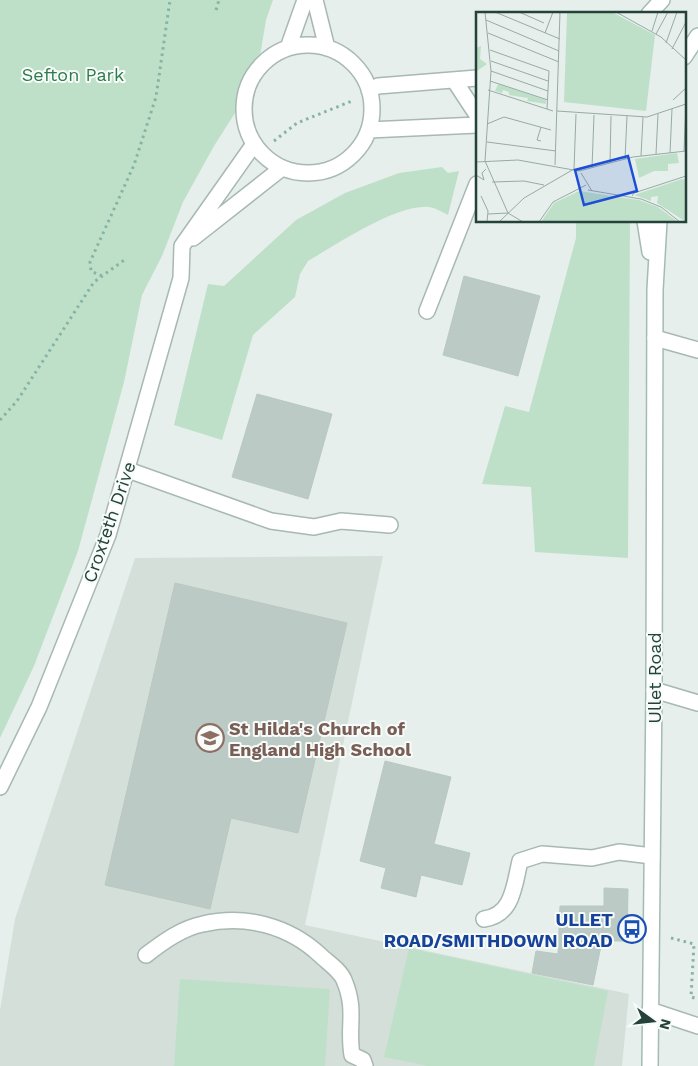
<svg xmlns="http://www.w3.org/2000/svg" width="698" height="1066" font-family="'Work Sans',sans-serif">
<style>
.built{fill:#d4dfda}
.green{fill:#bfe0c8}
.building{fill:#bbcac4;stroke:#b8c9c2}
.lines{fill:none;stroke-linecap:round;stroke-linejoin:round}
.service-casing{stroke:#a8b8b2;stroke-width:18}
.pedestrian-casing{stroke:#a8b8b2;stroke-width:18}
.minor-casing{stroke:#a8b8b2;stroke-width:18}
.tertiary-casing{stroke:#a8b8b2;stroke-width:18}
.secondary-casing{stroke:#a4bbb3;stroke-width:18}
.path{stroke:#86b3a5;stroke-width:3;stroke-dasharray:2.5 4;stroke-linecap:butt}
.service{stroke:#fff;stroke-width:15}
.pedestrian{stroke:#fff;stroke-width:15}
.minor{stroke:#fff;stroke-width:15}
.tertiary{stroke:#fff;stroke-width:15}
.secondary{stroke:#fff;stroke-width:15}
.labels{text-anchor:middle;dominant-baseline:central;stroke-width:4;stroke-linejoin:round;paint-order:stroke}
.park-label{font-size:18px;fill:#2d7a4b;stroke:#f7fbf9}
.street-label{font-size:18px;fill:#24423a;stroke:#f7fbf9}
.education-label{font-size:18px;font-weight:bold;fill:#785e54;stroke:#f7fbf9;text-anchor:start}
.transit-label{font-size:18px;font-weight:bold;fill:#164399;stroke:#f7fbf9;text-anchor:end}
.inset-road{fill:none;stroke:#98aaa4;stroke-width:1}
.view{fill:#1d4ed8;fill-opacity:0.15;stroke:#1d4ed8;stroke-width:2.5}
.inset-edge{fill:none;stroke:#24423a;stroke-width:2.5}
</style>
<rect width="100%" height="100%" fill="#e6efeb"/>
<path class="built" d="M383,556L305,925L629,994L622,1066H0V1010L15,919L135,558Z"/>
<path class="green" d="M0,0H273L266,20L256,80L214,146L183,202L162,256L142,295L124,382L78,551L34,666L0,738Z
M442,167L448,173L459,171L448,215C440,211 432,206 423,207C391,208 337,244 308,261L300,274L295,297L253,335L222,440L174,425L208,284L224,286L296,220L345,193L399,173Z
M576,221H630L628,558L535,552L531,487L482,484L505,406L529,412L576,238Z
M409,948L608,991L594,1066H428L384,1057Z
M180,979L330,989L325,1066H174Z"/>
<path class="building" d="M464,276L540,296L518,376L443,355Z
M257,394L332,414L308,499L232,477Z
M175,583L347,623L298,833L231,818L210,909L105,885Z
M385,761L451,777L434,844L470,853L462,885L421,875L416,897L381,888L386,868L360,861Z
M604,888L628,889L627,941H602L593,985L532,973L536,951L558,954L560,906H604Z"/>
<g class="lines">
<defs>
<path id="service" d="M427,311L477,184
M128,470L271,521L314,527L341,521L390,525
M484,919C513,915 514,886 520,861L542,854L592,858L619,852L652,856"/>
<path id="pedestrian" d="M146,955C163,942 182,928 203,924C245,914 289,926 320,955C327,962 340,970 344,980C357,1011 347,1026 352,1055L363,1060L365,1066"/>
<path id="minor" d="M193,238L282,168
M655,338L698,350
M654,690L698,703
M0,787L39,707L108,535L181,278L182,246L254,144
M650,1010L698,1026"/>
<path id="tertiary" d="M315,0L327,48
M244 109a64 64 0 1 1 128 0a64 64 0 1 1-128 0Z
M288,48L305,0
M454,80L477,115
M369,90L378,86L477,78
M369,130L477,125"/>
<path id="secondary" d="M649,14L662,0
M684,57L698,36
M645,221L650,252
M650,1066L654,690L655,290L659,221"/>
</defs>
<use href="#service" class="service-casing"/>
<use href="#pedestrian" class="pedestrian-casing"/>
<use href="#minor" class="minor-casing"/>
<use href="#tertiary" class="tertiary-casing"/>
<use href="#secondary" class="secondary-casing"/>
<path class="path" d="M216,10L219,0
M274,141L297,123L352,101
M102,276L91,271L90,262L134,165L156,97L170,0
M0,420L17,401L94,282L127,258
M671,938L694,944L691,997L698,999"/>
<use href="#service" class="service"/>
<use href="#pedestrian" class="pedestrian"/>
<use href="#minor" class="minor"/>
<use href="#tertiary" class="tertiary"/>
<use href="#secondary" class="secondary"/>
</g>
<defs>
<symbol id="school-ring" viewBox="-11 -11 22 22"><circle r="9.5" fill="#f7fbf9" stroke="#8d6e63" stroke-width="1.5"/><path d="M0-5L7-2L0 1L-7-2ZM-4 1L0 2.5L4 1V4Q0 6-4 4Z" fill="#8d6e63"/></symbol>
<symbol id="bus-ring" viewBox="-11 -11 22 22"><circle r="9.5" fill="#f7fbf9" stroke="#1a4fb4" stroke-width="1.5"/><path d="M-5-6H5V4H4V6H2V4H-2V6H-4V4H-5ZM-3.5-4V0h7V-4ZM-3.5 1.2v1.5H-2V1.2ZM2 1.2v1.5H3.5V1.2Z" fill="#1a4fb4"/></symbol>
</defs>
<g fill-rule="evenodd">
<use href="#school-ring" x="194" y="722" width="32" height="32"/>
<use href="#bus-ring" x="616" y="913" width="32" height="32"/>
</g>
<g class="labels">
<g class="park-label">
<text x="73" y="74">Sefton Park</text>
</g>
<g class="street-label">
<text transform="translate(109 522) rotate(-71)">Croxteth Drive</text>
<text transform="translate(654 678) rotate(-90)">Ullet Road</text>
</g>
<g class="education-label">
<text x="229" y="728">St Hilda's Church of<tspan x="229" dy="21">England High School</tspan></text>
</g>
<g class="transit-label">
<text x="613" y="919">ULLET<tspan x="613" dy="21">ROAD/SMITHDOWN ROAD</tspan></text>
</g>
</g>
<g transform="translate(476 12)">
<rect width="210" height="210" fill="#e6efeb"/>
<path d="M91,0H136L179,23L170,99L88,90ZM5,34L4,47L11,52L1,59L0,36ZM22,72L70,88V92L51,89L52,86L33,83V80L27,78L26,81L19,79ZM201,141L203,151L192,152V159H178L163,166L159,147ZM206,167L210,168V210L181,191L182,184L175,185V189L158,183ZM103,179L163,188L182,195L202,210H65L78,191Z" fill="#bfe0c8"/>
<path class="inset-road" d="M9,0L15,59L9,149L32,201M19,0L84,27M43,0L68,11M140,0L185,25L210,48M10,8L83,39M176,19L182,0M12,21L83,50M69,21L77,0M180,22L192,0M190,31L201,0M196,37L210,10M14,38L73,59L71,97M15,49L72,69M15,59L72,79M14,69L72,88M12,78L77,99M197,88L210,76M81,99L171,105L210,92M11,112L28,105L75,118M65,129L61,128L65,115M11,130L80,139M208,139L210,92M194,141L196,97M180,142L182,102M165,144L167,105M149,147L151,104M0,150L42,148L103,159L157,145L210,139M134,151L135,104M79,153L84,0M116,156L118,103M98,157L100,102M105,161L116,179M0,163L8,168L6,161L10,157M16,170L48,169L68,173M112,178L165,187L185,195L204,210M5,184L12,199L11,210M156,184L158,181L210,164M12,202L32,201L47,210M23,210L48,186L98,157M63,210L77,190L110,173"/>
<path class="view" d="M152,144L161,179L108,193L99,158Z"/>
<rect width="210" height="210" class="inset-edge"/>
</g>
<g transform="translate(653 1021) rotate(105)" stroke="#f7fbf9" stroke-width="4" paint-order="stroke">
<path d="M0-4L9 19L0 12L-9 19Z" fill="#24423a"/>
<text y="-8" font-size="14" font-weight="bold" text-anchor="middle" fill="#24423a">N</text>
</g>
</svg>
